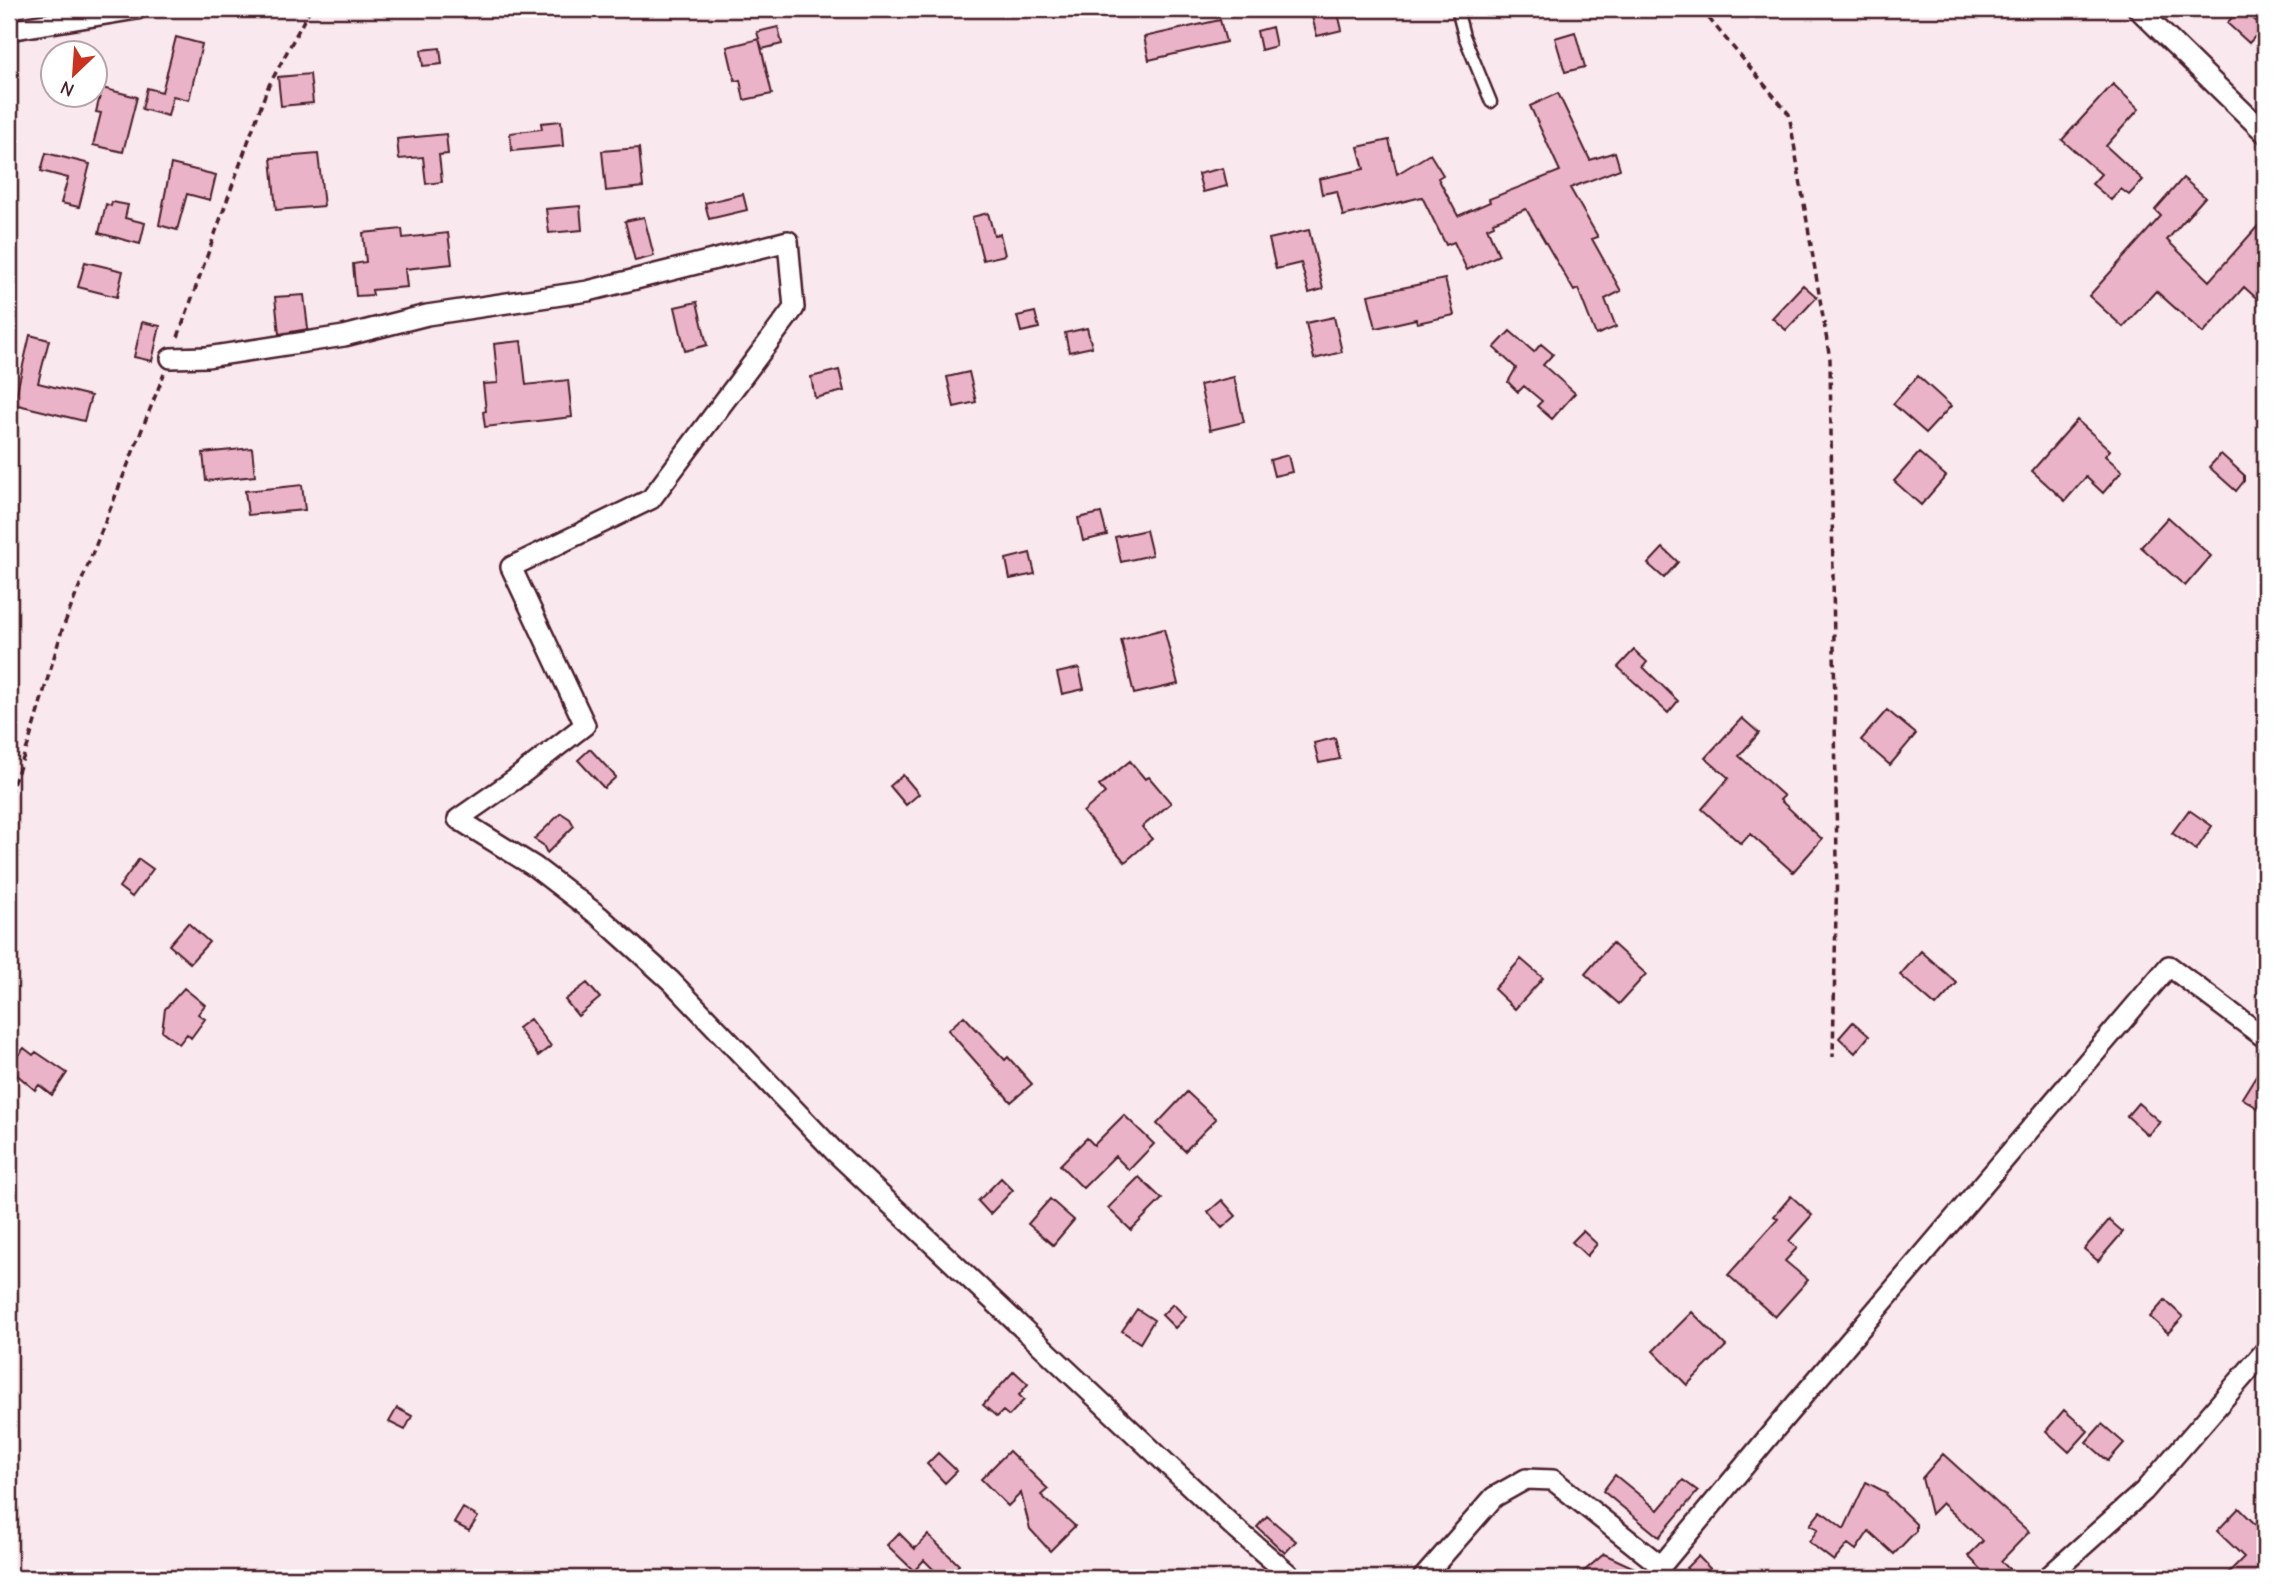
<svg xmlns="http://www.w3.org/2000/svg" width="2274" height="1587" font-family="'Comic Neue',sans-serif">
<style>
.building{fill:#ebb3c7;stroke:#4a1f2b;stroke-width:2}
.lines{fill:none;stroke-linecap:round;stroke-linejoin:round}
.service-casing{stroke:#4a1f2b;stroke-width:15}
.minor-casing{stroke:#4a1f2b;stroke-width:24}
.path{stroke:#4a1f2b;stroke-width:3.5;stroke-dasharray:7 5;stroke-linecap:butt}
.service{stroke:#fff;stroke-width:10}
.minor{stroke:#fff;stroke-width:19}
</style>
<rect width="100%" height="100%" fill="#f9e8ee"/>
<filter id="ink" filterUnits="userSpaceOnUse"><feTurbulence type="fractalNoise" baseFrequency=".0143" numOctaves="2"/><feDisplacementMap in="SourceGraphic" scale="14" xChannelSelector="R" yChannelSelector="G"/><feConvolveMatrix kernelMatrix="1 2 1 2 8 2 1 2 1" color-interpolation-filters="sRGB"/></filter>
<g filter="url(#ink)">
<path class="building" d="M1310,9H1337L1342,30L1317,36Z
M2240,9L2264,27L2249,43L2227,23Z
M1220,20L1226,42L1149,60L1144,37Z
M778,27L782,44L762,49L757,32Z
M1272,27L1276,46L1261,50L1257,31Z
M1575,32L1585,67L1565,72L1555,38Z
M176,37L202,44L189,100L173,96L168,116L142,109L147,88L162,92Z
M759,39L772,94L744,100L740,80L735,81L727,47Z
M440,48L442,64L423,66L421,50Z
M310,74L313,103L281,106L278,77Z
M2113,84L2139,109L2106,146L2143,180L2129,195L2121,189L2111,200L2092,184L2101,174L2062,140Z
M102,88L137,97L123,152L93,145L101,113L96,112Z
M1558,93L1590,160L1615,152L1620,169L1570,188L1598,237L1592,239L1621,291L1605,299L1616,327L1596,335L1578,289L1574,291L1526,209L1493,222L1494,225L1487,228L1499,255L1467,270L1454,242L1446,245L1422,197L1343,216L1337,191L1322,194L1319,179L1364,169L1358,147L1389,140L1397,174L1430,154L1443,175L1438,178L1458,216L1490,202L1489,199L1560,171L1530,106Z
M561,121L563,146L512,151L510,133L542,129L541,123Z
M446,134L448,154L439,155L442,182L426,184L423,157L399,159L397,139Z
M639,148L643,187L606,191L602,151Z
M46,153L90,164L79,207L61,203L68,178L41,171Z
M318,154L324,206L276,210L271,158Z
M171,164L216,175L210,200L187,194L177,230L159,225Z
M1223,168L1227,186L1203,192L1198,174Z
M2183,178L2205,197L2167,240L2209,281L2265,218V306L2244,287L2203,333L2156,291L2123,327L2089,296L2161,216L2155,210Z
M743,194L747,210L709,219L705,203Z
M112,202L128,205L125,218L145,223L140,244L99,233L106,204L111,206Z
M580,206L582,230L549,233L546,209Z
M988,213L994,235L1000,234L1005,255L983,260L972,217Z
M644,217L654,256L635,261L625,221Z
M402,229L403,238L448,233L452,264L405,269L407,287L372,290L373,295L356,296L353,264L366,262L363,233Z
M1309,230L1323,289L1309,293L1301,263L1276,269L1269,239Z
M85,262L123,271L117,297L78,287Z
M1445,279L1454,315L1417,323L1416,319L1376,328L1368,295Z
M1803,285L1817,297L1786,330L1772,318Z
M304,295L308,329L279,334L275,297Z
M697,302L707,345L685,351L675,307Z
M1035,312L1039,328L1021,332L1017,316Z
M1334,317L1342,352L1314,359L1306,323Z
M142,322L160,326L152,361L134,357Z
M1087,328L1092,347L1069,352L1065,333Z
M1510,331L1534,352L1541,344L1553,354L1543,365L1575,393L1552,419L1537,406L1542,401L1524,386L1518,392L1508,382L1516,368L1494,348Z
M30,335L49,340L38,383L91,396L84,421L14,404Z
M521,341L526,385L568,380L572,417L485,427L483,412L486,411L483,384L498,383L494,344Z
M839,370L844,391L815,398L811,377Z
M969,372L976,402L954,407L947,377Z
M1918,376L1951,406L1926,433L1893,404Z
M1234,377L1244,422L1210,430L1200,385Z
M2077,420L2110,450L2105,456L2122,471L2103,493L2086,477L2065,501L2032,471Z
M252,448L255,476L206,481L203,453Z
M1919,453L1946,476L1921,505L1894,481Z
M2221,454L2244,475V481L2236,491L2209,467Z
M1288,455L1292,472L1274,476L1270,460Z
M302,485L305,510L248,515L245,491Z
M1101,513L1107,535L1083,541L1078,518Z
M2168,517L2211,556L2185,586L2141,547Z
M1146,530L1152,555L1121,562L1115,537Z
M1663,548L1678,562L1664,578L1648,564Z
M1030,553L1035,574L1010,579L1006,559Z
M1164,629L1178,684L1134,694L1121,640Z
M1634,650L1647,662L1643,667L1678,701L1668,713L1618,667Z
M1079,668L1084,689L1062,694L1057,673Z
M1887,710L1916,734L1890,765L1861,740Z
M1742,718L1759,733L1739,756L1784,796L1780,800L1822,839L1793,872L1750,834L1741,844L1702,809L1729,778L1705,758Z
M1335,738L1340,759L1319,763L1314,743Z
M590,749L616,777L604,788L578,760Z
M1130,761L1145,779L1149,777L1171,803L1142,827L1152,839L1125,862L1083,812L1105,793L1099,786Z
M903,775L919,794L906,805L890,786Z
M2189,810L2212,826L2196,850L2172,833Z
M561,813L570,819L574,826L547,853L543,845L534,839Z
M139,859L153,869L132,897L119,887Z
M188,923L209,942L190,963L169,945Z
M1612,943L1646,974L1619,1004L1585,974Z
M1921,951L1957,983L1936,1006L1900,975Z
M1521,959L1543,978L1515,1009L1494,989Z
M587,983L600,998L578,1016L565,1000Z
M184,988L205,1005L198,1014L205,1019L191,1038L187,1034L179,1044L162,1031L165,1009Z
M964,1016L1005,1060L1008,1057L1032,1084L1011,1102L948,1030Z
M530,1019L551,1046L538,1056L518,1028Z
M1853,1022L1869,1036L1855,1053L1839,1038Z
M24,1048L33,1055L36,1052L67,1073L52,1095L39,1085L35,1090L9,1068Z
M2265,1061V1113L2242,1098Z
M1187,1092L1216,1119L1185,1151L1157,1124Z
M2138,1103L2160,1122L2148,1135L2127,1116Z
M1124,1115L1154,1144L1129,1170L1115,1156L1083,1188L1060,1165L1087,1138L1094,1145Z
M1139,1177L1162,1199L1131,1230L1108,1208Z
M1001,1178L1013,1190L990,1214L978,1201Z
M1791,1196L1812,1215L1789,1241L1797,1248L1785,1261L1808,1280L1775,1317L1728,1275L1778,1219L1774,1216Z
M1050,1199L1074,1220L1053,1245L1028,1224Z
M1222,1200L1236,1216L1222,1228L1208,1212Z
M2109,1220L2123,1232L2098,1261L2084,1249Z
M1583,1231L1597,1244L1587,1256L1572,1242Z
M2165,1300L2183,1317L2168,1333L2150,1317Z
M1173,1304L1186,1317L1175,1328L1162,1315Z
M1137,1309L1154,1320L1140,1343L1122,1331Z
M1692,1312L1726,1346L1687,1385L1653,1351Z
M1014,1371L1028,1384L1019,1395L1024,1400L1009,1416L1003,1411L997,1417L983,1405Z
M397,1408L412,1416L405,1430L389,1422Z
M2064,1410L2088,1431L2069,1452L2046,1431Z
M2102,1424L2124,1443L2108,1461L2086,1442Z
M1009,1451L1048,1489L1041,1495L1075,1526L1050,1551L1030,1529L1021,1493L1008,1506L981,1479Z
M938,1453L957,1471L945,1483L927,1464Z
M1943,1454L2029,1532L2001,1561L2018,1578H1990L1968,1556L1983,1541L1942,1503L1931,1514L1922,1478Z
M1615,1475L1658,1510L1683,1480L1698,1491L1659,1537L1603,1491Z
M1866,1482L1887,1493L1886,1495L1916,1524V1531L1894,1554L1869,1531L1856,1550L1848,1544L1834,1561L1809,1542L1818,1529L1810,1525L1821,1511L1844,1529Z
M463,1508L478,1517L469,1531L454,1523Z
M2239,1508L2265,1534V1571L2258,1578H2223L2244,1557L2217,1531Z
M1267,1516L1296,1541L1285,1553L1257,1527Z
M899,1533L915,1549L928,1535L959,1565L946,1578H942L924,1560L914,1571L887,1545Z
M1604,1554L1656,1578H1576Z
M1698,1556L1719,1578H1696L1686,1568Z"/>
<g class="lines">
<defs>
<path id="service" d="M1457,9L1464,36L1491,102"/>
<path id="minor" d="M2138,9L2265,133
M9,30L137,9
M171,358L207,357L344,336L427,315L588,291L788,241L794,308L651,499L511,567L585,725L514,780L458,819L535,867L599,916L671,981L834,1151L1236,1529L1293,1578
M1423,1578L1494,1497L1526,1479L1553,1480L1661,1566L1785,1417L2169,966L2265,1038
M2047,1578L2144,1491L2265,1351"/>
</defs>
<use href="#service" class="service-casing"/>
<use href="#minor" class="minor-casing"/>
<path class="path" d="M1701,9L1789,114L1830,359L1837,863L1833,1057
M178,337L267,89L310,9
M9,795L28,745L62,630L164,374"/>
<use href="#service" class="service"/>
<use href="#minor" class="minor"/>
</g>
</g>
<rect width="2274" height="1587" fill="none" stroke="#fff" stroke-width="35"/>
<rect x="18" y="18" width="2239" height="1552" fill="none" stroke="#4a1f2b" stroke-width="2.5" filter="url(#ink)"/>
<g transform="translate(74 74) rotate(205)"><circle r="33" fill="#ffffff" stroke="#b7a5aa" stroke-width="2"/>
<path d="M0-5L12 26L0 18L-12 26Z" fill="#c8321e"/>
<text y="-10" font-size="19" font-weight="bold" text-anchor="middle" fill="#4a1f2b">N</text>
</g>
</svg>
